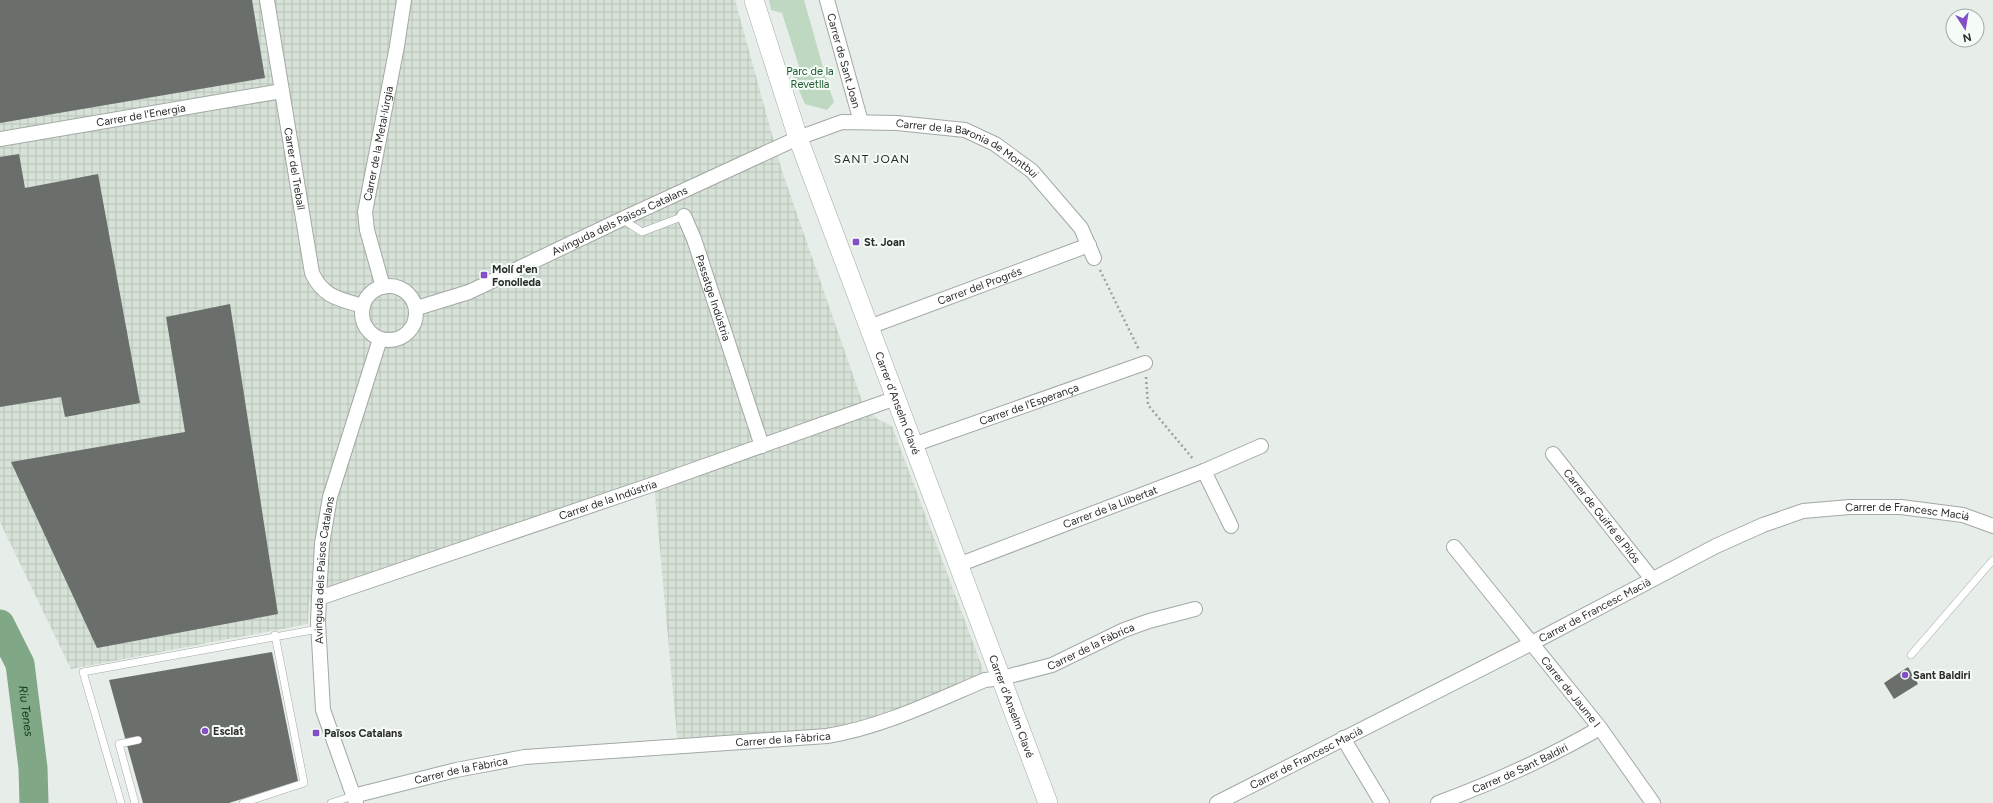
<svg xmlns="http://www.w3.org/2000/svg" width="1993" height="803" font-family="Figtree,sans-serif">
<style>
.industrial{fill:url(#industrial-grid)}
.park{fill:#bed8c2}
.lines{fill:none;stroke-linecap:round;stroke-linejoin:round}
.river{stroke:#80a887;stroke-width:29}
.building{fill:#6a6f6b}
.lane-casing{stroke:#a3a9a4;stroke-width:8}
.street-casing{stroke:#a3a9a4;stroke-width:16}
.secondary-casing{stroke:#a3a9a4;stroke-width:20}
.path{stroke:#9da29e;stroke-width:2.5;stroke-dasharray:2 3;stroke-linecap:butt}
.lane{stroke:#fff;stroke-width:7}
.street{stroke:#fff;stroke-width:14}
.secondary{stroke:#fff;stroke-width:19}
.poi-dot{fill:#824fc7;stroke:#f5fbf6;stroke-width:1.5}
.labels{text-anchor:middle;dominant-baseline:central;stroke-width:4;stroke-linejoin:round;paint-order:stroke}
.street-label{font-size:11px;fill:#2b2d2b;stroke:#f5fbf6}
.park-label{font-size:11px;fill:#1d5a2f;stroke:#f5fbf6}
.poi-label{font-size:11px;font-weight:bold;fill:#2b2d2b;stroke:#f5fbf6;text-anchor:start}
.neighbourhood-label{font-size:12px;letter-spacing:1px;fill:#2b2d2b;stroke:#f5fbf6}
.water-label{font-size:12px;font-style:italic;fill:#0b3b1a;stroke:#f5fbf6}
</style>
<defs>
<pattern id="industrial-grid" width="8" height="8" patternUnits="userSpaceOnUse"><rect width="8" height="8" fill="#d6e1d7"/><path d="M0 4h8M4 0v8" fill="none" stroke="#b8c1b9"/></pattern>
</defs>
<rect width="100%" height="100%" fill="#e7ede8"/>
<path class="industrial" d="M0,0H735L782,171L862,401L877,419L892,426L981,664L985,680L880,723L678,747L654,484L309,602L308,624L71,669L0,522Z"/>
<path class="park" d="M769,0H804L828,85L834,102L827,110L805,104L792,74L799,66L782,13L771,10Z"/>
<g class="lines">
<path class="river" id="s1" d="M0,624L20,664L33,768L34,803"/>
</g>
<path class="building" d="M0,0H252L265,78L0,123Z
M19,154L25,188L98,174L140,403L65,417L61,397L0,407V157Z
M230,304L278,614L97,648L11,462L185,432L166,317Z
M272,652L298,781L229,803H143L109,680Z
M1908,667L1918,684L1894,699L1884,683Z"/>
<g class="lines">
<defs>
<path id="lane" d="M622,219L642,232L684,216
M1911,655L1993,560
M121,803L83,672L318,629
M135,803L119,744L138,740
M243,803L304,783L275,635
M331,803L353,796"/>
<g id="street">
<path id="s2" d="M267,0L312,273C323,297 339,299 363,306"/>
<path id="s3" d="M827,0L861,122"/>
<path id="s4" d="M0,139L282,91"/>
<path id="s5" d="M684,216L694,239L762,446"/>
<circle cx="389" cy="313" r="27"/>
<path id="s6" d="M383,287L367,230L365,212L397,46L404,0"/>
<path id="s7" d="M417,308L469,292L622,219L798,138L842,122L897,123L965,130L995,144L1032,171L1081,228L1094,258"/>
<path id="s8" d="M869,327L1089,245"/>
<path id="s9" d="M913,445L1145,363"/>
<path id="s10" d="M1553,454L1652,579"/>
<path d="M1204,471L1231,526"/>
<path id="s11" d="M1454,547L1600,728L1653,803"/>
<path id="s12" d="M958,565L1204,471L1261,446"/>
<path id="s13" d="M319,598L654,484L896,398"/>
<path d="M1343,738L1382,803"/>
<path id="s14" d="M353,796L456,770L525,757L827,736C882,727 933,702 985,680L1002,678L1052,665L1124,630L1149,621L1195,609"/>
<path id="s15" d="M356,803L323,710L318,622L319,598L322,544L330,497L380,339"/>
<path id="s16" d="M1217,803L1532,643L1716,546L1763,525L1803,511L1850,507H1901L1963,515L1993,526"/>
<path id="s17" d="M1438,803C1495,782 1548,758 1600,728"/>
</g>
<g id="secondary">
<path id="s18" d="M754,0L798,138L1048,803"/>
</g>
</defs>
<use href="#lane" class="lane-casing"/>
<use href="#street" class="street-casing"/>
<use href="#secondary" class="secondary-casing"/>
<path class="path" d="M1100,270L1139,350
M1146,377L1148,405L1194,460"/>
<use href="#lane" class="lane"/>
<use href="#street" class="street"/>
<use href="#secondary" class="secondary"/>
</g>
<g class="poi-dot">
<rect x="852" y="238" width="8" height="8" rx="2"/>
<rect x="480" y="271" width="8" height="8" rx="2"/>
<circle cx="1905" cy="675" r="4"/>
<circle cx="205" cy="731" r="4"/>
<rect x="312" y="729" width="8" height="8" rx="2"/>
</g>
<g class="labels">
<g class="street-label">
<text stroke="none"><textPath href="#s3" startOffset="63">Carrer de Sant Joan</textPath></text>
<text stroke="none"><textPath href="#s4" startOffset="143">Carrer de l'Energia</textPath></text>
<text stroke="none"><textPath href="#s6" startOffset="147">Carrer de la Metal·lúrgia</textPath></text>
<text stroke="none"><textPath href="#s7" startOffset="596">Carrer de la Baronia de Montbui</textPath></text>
<text stroke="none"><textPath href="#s2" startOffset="171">Carrer del Treball</textPath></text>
<text stroke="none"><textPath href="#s7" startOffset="221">Avinguda dels Països Catalans</textPath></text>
<text stroke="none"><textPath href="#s8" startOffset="118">Carrer del Progrés</textPath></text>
<text stroke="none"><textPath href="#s5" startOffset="87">Passatge Indústria</textPath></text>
<text stroke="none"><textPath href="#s18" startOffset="428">Carrer d'Anselm Clavé</textPath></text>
<text stroke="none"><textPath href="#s9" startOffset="123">Carrer de l'Esperança</textPath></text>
<text stroke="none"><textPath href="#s13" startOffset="305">Carrer de la Indústria</textPath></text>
<text stroke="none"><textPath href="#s12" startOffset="163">Carrer de la Llibertat</textPath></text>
<text stroke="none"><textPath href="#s16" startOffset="760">Carrer de Francesc Macià</textPath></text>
<text stroke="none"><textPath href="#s10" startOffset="79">Carrer de Guifré el Pilós</textPath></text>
<text stroke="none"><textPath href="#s15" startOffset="239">Avinguda dels Països Catalans</textPath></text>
<text stroke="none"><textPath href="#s16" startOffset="424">Carrer de Francesc Macià</textPath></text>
<text stroke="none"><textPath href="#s14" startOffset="759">Carrer de la Fàbrica</textPath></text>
<text stroke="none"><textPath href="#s11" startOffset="186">Carrer de Jaume I</textPath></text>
<text stroke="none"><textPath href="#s18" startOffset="752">Carrer d'Anselm Clavé</textPath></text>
<text stroke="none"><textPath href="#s14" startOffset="435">Carrer de la Fàbrica</textPath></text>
<text stroke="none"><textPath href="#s16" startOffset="100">Carrer de Francesc Macià</textPath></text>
<text stroke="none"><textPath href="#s17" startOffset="89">Carrer de Sant Baldiri</textPath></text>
<text stroke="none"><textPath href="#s14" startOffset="111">Carrer de la Fàbrica</textPath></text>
</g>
<g class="park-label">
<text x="810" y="71">Parc de la<tspan x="810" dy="13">Revetlla</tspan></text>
</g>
<g class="poi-label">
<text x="864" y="242">St. Joan</text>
<text x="492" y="269">Molí d'en<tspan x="492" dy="13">Fonolleda</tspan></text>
<text x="1913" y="675">Sant Baldiri</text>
<text x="213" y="731">Esclat</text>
<text x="324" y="733">Països Catalans</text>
</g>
<g class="neighbourhood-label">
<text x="872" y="159">SANT JOAN</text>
</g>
<g class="water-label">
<text stroke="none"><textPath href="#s1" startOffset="92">Riu Tenes</textPath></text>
</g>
</g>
<g transform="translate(1965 28) rotate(168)"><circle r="19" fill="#f5fbf6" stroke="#a4a9a5"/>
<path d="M0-3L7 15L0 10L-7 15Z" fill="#824fc7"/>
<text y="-6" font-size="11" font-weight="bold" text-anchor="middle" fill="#2b2d2b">N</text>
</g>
</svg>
